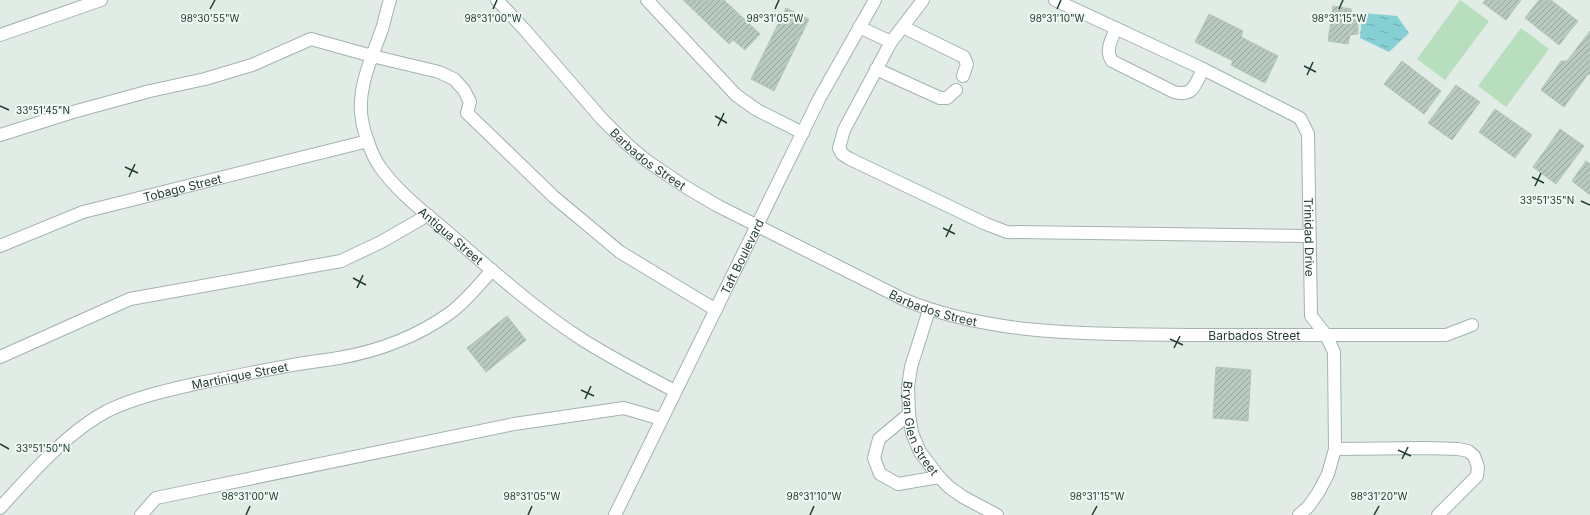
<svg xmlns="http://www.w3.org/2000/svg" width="1590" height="515" font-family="Inter,sans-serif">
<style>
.grass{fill:#b7debd}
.water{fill:url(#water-ripples)}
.building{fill:url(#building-hatch);stroke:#b2c5bb}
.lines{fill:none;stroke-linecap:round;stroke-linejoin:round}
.minor-casing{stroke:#a3b4ac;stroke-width:14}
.minor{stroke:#fff;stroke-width:12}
.ticks{fill:none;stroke:#203d32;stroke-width:1.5}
.labels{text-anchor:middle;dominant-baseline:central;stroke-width:4;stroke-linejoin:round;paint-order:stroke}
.street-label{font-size:12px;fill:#203d32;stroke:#f0f8f3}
.ticks-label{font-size:10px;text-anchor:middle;fill:#203d32;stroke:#f0f8f3;stroke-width:4;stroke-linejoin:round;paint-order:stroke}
</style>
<defs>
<pattern id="water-ripples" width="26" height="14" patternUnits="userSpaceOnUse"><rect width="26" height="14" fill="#84d0d4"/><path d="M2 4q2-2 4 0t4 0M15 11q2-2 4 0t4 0" fill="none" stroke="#6caaad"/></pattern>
<pattern id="building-hatch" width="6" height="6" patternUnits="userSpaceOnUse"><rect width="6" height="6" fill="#b8c9c0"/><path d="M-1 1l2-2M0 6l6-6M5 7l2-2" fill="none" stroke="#95a49d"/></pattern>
</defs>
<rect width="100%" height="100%" fill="#e0ece5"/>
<path class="grass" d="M1460,0L1489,21L1445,80L1417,59Z
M1521,28L1549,49L1506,107L1478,86Z"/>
<path class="water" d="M1362,13L1397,16L1409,33L1389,52L1360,38Z"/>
<path class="building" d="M683,0H724L760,34L745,50L733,40L729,44Z
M1485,0H1521L1506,20L1483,3Z
M1539,0H1551L1578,21L1559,45L1525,18Z
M1333,6L1351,9L1353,19L1358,21V34L1350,35L1348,44L1328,41Z
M786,8L809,19L774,91L751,79Z
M1209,14L1243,31L1241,37L1278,56L1265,83L1231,65L1233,61L1195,42Z
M1590,31V75L1588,74L1564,107L1541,90L1561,61H1567Z
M1402,61L1441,91L1424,114L1384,84Z
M1456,85L1480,102L1452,140L1428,123Z
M1495,109L1532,135L1515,158L1479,132Z
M1560,129L1584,146L1556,184L1533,167Z
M1586,161L1590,164V195L1572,181Z
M507,316L526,340L486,372L467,348Z
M1216,367L1251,370L1248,421L1213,418Z"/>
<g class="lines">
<defs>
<g id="minor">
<path id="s1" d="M390,0C387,9 385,18 383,26C373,56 356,88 362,120C364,133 372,156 380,167C399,194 428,215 452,236C494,272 536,310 583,340C613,359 644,375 675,391"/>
<path id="s2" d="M497,0L524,29L602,119L628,145L647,161L684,186L718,206L905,300C996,337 1098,334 1195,335C1278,335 1362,335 1446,335L1472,325"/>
<path d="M647,0L736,95L757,110L803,133"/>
<path d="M923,0L891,42L844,130L839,148L842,154L850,159L986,224L1007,232L1309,236"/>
<path id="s3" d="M1055,0L1199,67L1300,118L1308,134L1311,316L1326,335L1334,352L1335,449L1328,474L1318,493L1308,507L1299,515"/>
<path d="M859,27L891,42"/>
<path d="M903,27L964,57L967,64L963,76"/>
<path d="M1116,29C1111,40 1105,51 1112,61L1174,92C1194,97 1195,84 1203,69"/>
<path d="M0,35L101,0"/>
<path d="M876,69L940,98H947L956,90"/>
<path d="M0,135L73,112L150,91L205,79L252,65L311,39L372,56L439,72L454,79L464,90L470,102L467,113L554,197L620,252L716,310"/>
<path id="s4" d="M0,246L83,212L368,141"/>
<path id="s5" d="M929,310L911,367L908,387L909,414L912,433L920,452L939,477L949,487L963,497L997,515"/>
<path d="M0,357L130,299L341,261L381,242L428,215"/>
<path d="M909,414L879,439L874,458L880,474L898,484L939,477"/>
<path d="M1335,449L1427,448L1458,449L1468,451L1474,456L1478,467L1477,476L1438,515"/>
<path id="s6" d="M0,508C31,474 66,433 107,411C136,397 168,390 199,383C227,378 254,372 282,367C301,363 320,361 339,358C378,351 418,336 450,313C466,301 479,285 492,270"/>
<path d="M141,515L156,498L514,424L624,408L661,419"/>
<path id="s7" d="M615,515L819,99L875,0"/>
</g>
</defs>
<use href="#minor" class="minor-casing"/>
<use href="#minor" class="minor"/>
</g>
<path class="ticks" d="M210,9L215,0M493,9L497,0M775,9L779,0M1057,9L1061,0M1339,9L1343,0M1304,66L1316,72M1307,75L1313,62M0,106L9,110M715,116L727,123M718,126L724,113M125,167L138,173M129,177L135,164M1532,177L1544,183M1535,186L1541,173M1581,201L1590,205M943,228L955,234M946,237L952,224M353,278L366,285M357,288L363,275M1170,339L1183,345M1174,348L1180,336M581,390L594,396M585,399L591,386M0,444L9,449M1398,450L1411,456M1402,459L1408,447M246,515L250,506M528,515L532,506M810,515L814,506M1092,515L1097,506M1374,515L1379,506"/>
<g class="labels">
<g class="street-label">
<text stroke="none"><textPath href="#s2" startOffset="220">Barbados Street</textPath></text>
<text stroke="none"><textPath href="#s4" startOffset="192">Tobago Street</textPath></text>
<text stroke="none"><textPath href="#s1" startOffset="274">Antigua Street</textPath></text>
<text stroke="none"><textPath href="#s3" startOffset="393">Trinidad Drive</textPath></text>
<text stroke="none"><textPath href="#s7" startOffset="288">Taft Boulevard</textPath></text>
<text stroke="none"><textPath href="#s2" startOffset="543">Barbados Street</textPath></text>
<text stroke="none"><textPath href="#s2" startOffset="867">Barbados Street</textPath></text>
<text stroke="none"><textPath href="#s6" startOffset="283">Martinique Street</textPath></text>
<text stroke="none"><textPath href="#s5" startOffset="124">Bryan Glen Street</textPath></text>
</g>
</g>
<g class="ticks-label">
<text x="210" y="22">98°30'55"W</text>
<text x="493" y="22">98°31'00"W</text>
<text x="775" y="22">98°31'05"W</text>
<text x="1057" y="22">98°31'10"W</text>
<text x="1339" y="22">98°31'15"W</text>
<text x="43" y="114">33°51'45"N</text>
<text x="1547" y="204">33°51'35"N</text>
<text x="43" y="452">33°51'50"N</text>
<text x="250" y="500">98°31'00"W</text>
<text x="532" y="500">98°31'05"W</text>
<text x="814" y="500">98°31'10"W</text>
<text x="1097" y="500">98°31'15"W</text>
<text x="1379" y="500">98°31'20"W</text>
</g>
</svg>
